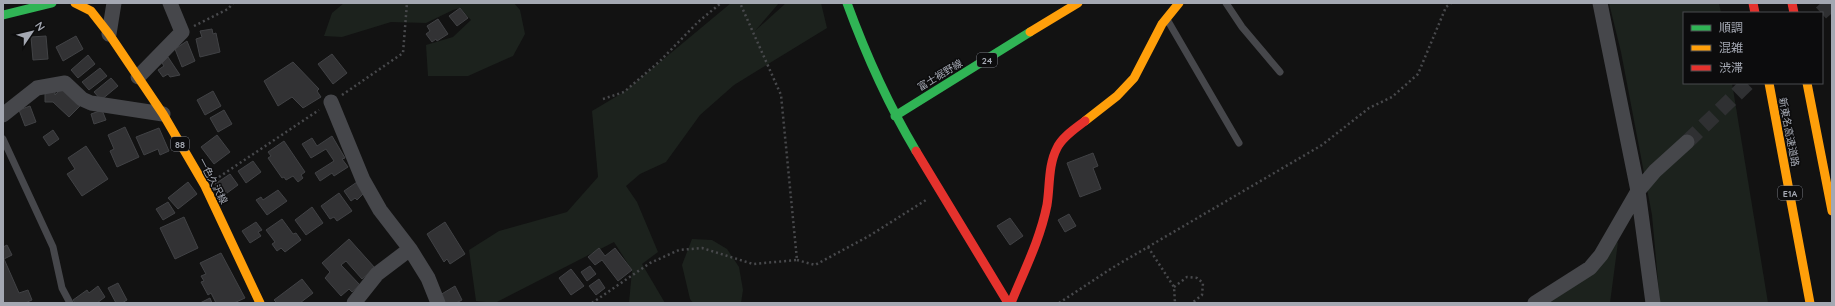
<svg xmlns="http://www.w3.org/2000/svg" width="1835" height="306" font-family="Quicksand,'Noto Sans JP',sans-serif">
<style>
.green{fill:#1c221d}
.building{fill:#323234;stroke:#414245}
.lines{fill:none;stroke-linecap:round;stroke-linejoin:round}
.street-tunnel{stroke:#2f3032;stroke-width:15;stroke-dasharray:15 8;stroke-linecap:butt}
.path{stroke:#48494c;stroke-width:2.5;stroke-dasharray:2 3;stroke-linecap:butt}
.lane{stroke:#46474b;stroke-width:7}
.street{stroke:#46474b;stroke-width:15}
.fast{stroke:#30b455;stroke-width:9}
.slow{stroke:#ff9f0a;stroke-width:9}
.jam{stroke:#e5322d;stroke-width:9}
.labels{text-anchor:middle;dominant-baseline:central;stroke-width:3;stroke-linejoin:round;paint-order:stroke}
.shield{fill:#0c0c0d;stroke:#767980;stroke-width:1}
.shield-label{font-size:9px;font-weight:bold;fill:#a4a8b2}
.street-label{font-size:10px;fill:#a4a8b2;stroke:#0c0c0d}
</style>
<rect width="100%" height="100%" fill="#121212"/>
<path class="green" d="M344,3H514L520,10L525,34L513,56L468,76H428L426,45L453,37L471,20L460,8L453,10L426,23L391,22L342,37L324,36L332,13Z
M731,3H779L755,31L786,3H821L827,28L734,85L700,115L666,162L640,174L626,186L637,202L658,252L642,264L665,303H629L632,270L614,242L495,303L476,301L469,250L499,231L567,212L598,177L592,111L624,92Z
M1609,3H1719L1721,13H1684V83H1732L1768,303H1660L1652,215L1621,52Z
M692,239L712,240L727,249L739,267L743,290L741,303H693L690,299L682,265Z
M1618,242L1610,303H1535L1569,282Z"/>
<path class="building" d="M460,8L468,18L457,26L449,16Z
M438,19L448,34L437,41L436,39L432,42L426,34L430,31L427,26Z
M212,29L213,34L216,33L220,52L200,57L196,39L202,37L200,31Z
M46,36L48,59L33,60L31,37Z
M76,36L83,49L63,61L56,47Z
M187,41L195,61L182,67L175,49Z
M332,54L347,73L333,84L318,64Z
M88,55L95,64L78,78L71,70Z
M168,57L180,75L170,77L168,74L163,77L158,70L164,66L162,63Z
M293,62L319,89L317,91L321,97L303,108L292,97L278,106L264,81Z
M100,68L107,76L89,90L82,82Z
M111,78L118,86L101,100L94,92Z
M62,88L80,106L69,117L53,102H45V90H55V95Z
M213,91L221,106L205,115L197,100Z
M30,106L36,122L25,126L19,110Z
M102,110L106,120L94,124L91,114Z
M224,110L232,124L218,132L210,118Z
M125,127L139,157L117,167L110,151L114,149L108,135Z
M159,128L169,151L160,155L158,149L144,155L136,137Z
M53,130L59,139L49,146L43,137Z
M217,135L230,152L214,164L201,147Z
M332,136L345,158L342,159L348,167L334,176L332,173L320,181L315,173L334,161L326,149L311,158L302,144L312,138L317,146Z
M284,141L305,172L301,175L303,178L298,182L293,176L286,180L284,177L282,178L268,158L271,156L268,152Z
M86,146L108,179L82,196L67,174L75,169L68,158Z
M1093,153L1098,166L1093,168L1101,189L1080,197L1067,163Z
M253,161L261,172L246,183L238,171Z
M230,174L238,185L223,196L215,184Z
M188,182L197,194L178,209L168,198Z
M357,182L364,193L357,200L355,198L351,201L344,191Z
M278,190L287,201L267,215L256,200L261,197L263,200Z
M339,193L352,211L337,221L334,217L330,219L321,206Z
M168,202L175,213L163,220L156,209Z
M312,207L323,223L306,235L295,220Z
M1069,214L1076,226L1065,232L1058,220Z
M184,217L198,248L175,259L160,228Z
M1010,218L1023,236L1010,245L997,226Z
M282,219L293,234L296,233L301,240L285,252L281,248L277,251L272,244L275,242L266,230Z
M256,222L262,230L258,232L261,236L250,243L242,231Z
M445,222L465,254L450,264L447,259L444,262L427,234Z
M349,239L375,268L362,279L346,261L341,265L360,285L352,292L349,289L341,296L325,278L330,272L322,263Z
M7,245L12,255L4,259L19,293L28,290L32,300L25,303H3V247Z
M599,248L605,256L615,248L632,270L618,281L602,260L595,265L588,257Z
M221,253L245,298L234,303H216L211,293L208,295L201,282L204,281L201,276L206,274L200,263Z
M590,266L596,274L587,281L581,272Z
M571,269L584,286L571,295L559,278Z
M302,279L313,293L300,303H277L274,300Z
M599,279L605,288L596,295L589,286Z
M118,283L127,300L122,303H116L108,288Z
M98,286L105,297L97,303H75L73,300L87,290L89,293Z
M455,286L462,300L456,303H444L440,295Z
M210,298L212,303H200Z"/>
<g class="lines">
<path class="street-tunnel" d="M1821,13L1832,3
M1687,142L1748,83"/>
<path class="path" d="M194,26L228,9L233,3
M342,95L403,53L407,3
M603,99L624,92L660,61L698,22L721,3
M219,177L319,110
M1148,247L1174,287L1175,303
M797,260L815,265L869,236L926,200
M1174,287L1187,277L1197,278L1203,283L1202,295L1192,303
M592,303L650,263L679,250L702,248L753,264L797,260L781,95L740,3
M1059,303L1112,268L1322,145L1369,108L1392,97L1418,74L1446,7L1451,3"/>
<path class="lane" d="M1226,3L1242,27L1280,72
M1168,21L1239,143
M3,139L53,247L62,288L70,303"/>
<path class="street" d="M1600,3L1638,191L1653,303
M109,34L114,3
M138,77L182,32L170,3
M331,102L363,180L380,210L410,249L428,278L438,303
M3,115L37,88L65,83L82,99L91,103L163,114
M354,303L377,274L410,249
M1535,303L1590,268L1601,255L1638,191L1655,171L1687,142"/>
<path class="fast" d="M847,3C866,55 888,104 916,151
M3,15L52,3
M895,116L1030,32"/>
<path class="slow" d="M75,3L91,11L109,34L163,114L205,186L260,303
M1030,32L1078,3
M1769,83L1810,303
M1807,83L1832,211
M1085,121L1117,96L1134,78L1162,24L1179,3"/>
<path class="jam" d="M1753,3L1755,13
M1792,3L1794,13
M916,151L1008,303
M1011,303C1024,271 1040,240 1047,205C1050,187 1048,165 1057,148C1062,137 1076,128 1085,121"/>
</g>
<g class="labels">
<g class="shield">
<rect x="977" y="53" width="20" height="14" rx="3"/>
<rect x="171" y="137" width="18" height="14" rx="3"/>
<rect x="1778" y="186" width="24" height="14" rx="3"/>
</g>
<g class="shield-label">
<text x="987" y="60">24</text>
<text x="180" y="144">88</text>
<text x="1790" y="193">E1A</text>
</g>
<g class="street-label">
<text transform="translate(940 75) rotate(-31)">富士裾野線</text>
<text transform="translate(1789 132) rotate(79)">新東名高速道路</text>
<text transform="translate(213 181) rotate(62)">一色久沢線</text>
</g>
</g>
<rect width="1835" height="306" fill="none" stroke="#a4a8b2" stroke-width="8"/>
<rect x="1683" y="12" width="140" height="72" fill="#0c0c0d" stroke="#494a4f"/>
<rect x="1691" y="25" width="20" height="6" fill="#30b455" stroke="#494a4f"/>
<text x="1719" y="32" font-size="12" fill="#a4a8b2">順調</text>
<rect x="1691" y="45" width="20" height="6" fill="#ff9f0a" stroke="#494a4f"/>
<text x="1719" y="52" font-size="12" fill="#a4a8b2">混雑</text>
<rect x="1691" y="65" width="20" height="6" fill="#e5322d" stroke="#494a4f"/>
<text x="1719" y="72" font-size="12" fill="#a4a8b2">渋滞</text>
<g transform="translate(32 32) rotate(55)" stroke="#0c0c0d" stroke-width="3" paint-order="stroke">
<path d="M0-3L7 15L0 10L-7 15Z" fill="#a4a8b2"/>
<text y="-6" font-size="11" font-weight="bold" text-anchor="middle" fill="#a4a8b2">N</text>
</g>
</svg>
